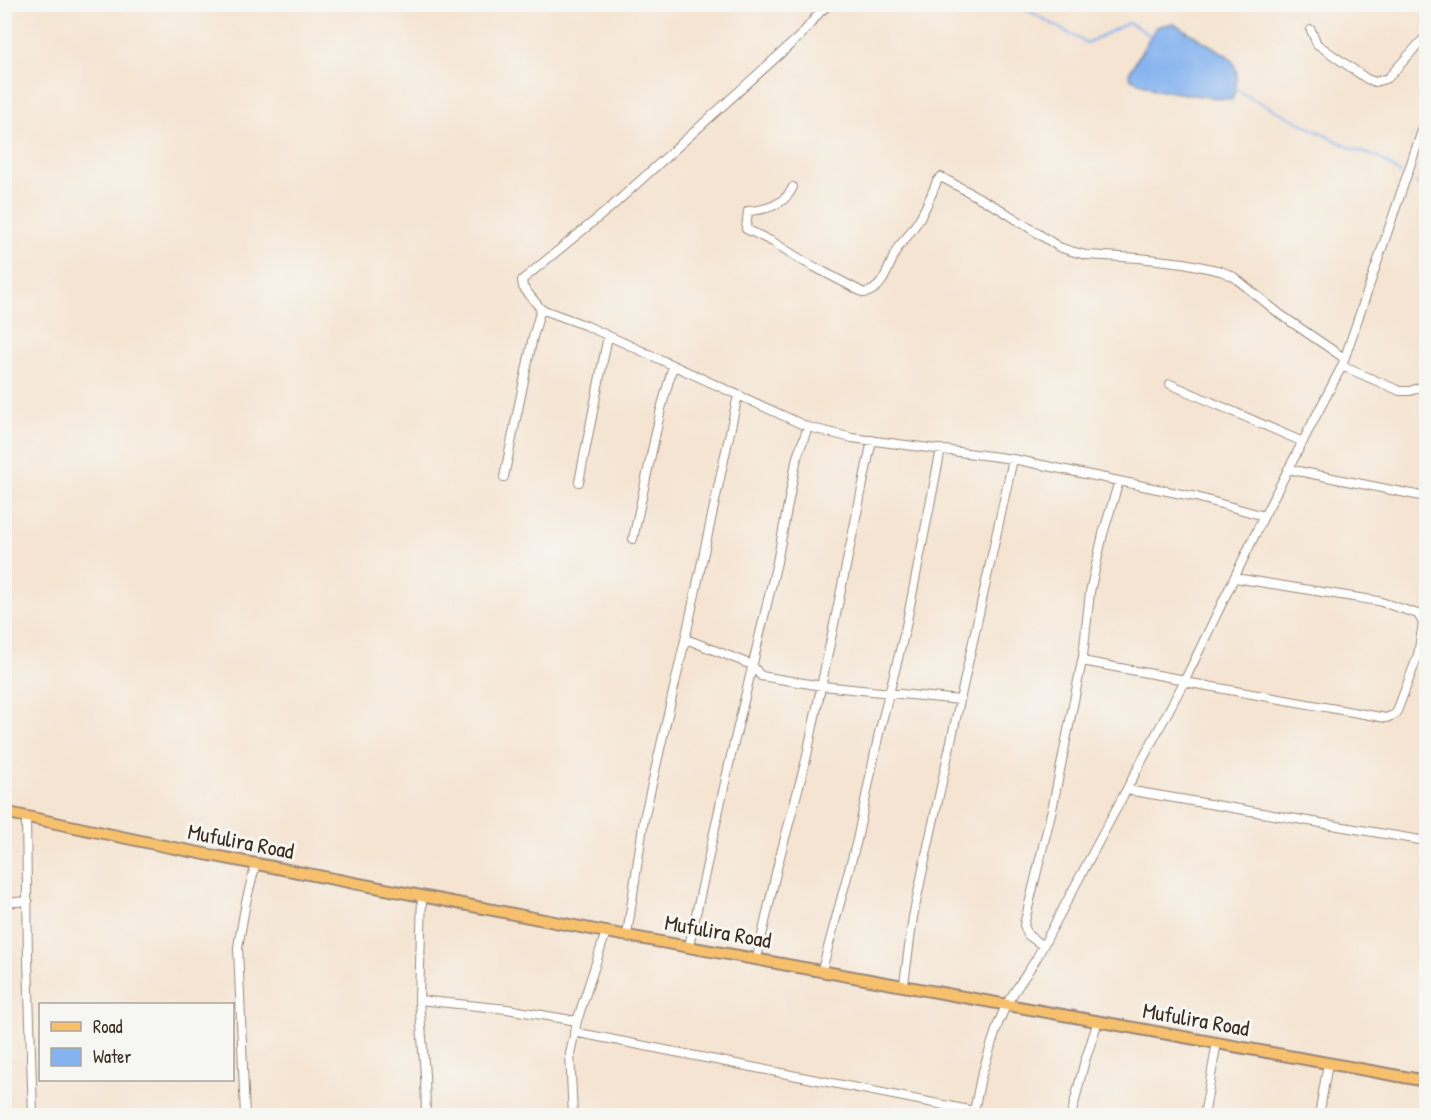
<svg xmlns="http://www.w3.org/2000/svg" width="1431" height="1120" font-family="'Patrick Hand',sans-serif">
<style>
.water{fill:#84b3ef;stroke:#606e86;stroke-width:1.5}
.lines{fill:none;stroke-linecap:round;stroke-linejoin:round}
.stream{stroke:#84b3ef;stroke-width:2}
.minor-casing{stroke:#988778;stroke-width:10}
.major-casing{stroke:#988778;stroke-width:14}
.minor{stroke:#fff;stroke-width:8}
.major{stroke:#f7c06c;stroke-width:10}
.labels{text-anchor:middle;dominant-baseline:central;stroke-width:6;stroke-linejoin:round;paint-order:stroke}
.street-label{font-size:22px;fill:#3b2a1e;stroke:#f6f6f2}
</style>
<rect width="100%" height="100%" fill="#f6f6f2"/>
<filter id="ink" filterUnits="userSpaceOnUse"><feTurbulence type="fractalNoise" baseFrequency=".0167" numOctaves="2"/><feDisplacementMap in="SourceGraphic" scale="12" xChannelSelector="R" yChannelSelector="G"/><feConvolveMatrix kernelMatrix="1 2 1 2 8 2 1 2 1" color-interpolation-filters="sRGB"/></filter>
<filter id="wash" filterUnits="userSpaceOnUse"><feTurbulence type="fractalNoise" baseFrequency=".008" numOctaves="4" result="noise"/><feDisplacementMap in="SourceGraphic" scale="24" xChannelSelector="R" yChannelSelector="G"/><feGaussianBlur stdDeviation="1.35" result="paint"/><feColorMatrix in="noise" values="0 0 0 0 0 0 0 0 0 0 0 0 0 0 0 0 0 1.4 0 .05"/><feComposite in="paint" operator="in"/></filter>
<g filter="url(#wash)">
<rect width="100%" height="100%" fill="#f5e4d1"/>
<path class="water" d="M1173,23L1228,56C1241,69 1237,84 1232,100L1157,90L1131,79L1129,73L1156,27Z"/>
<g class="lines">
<path class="stream" d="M1013,4C1039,14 1062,31 1087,43L1128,23L1137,27L1152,37
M1233,87L1249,97L1355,150L1378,157L1401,174
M1416,182L1426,191"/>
</g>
</g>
<g filter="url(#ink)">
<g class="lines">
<defs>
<path id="minor" d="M830,4L820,12L801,35L610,208L522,280L523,287L541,309L587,326L808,427L852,438L1013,459L1196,497L1264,516
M1311,30L1317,44L1367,79L1375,82L1388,78L1426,36
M793,187C785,204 766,210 748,211L746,229L773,242L805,262L864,293C886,290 889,261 899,246C903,241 908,237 911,231C923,216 930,198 937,181L941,177L1000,209L1059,247L1071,251L1086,255L1139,258L1184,263L1221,271L1234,277L1281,315L1344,358
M1342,366L1400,391H1410L1426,385
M1170,384L1303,442
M1288,469L1426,497
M504,477L533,337L541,309
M579,482L608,336
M633,539L661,409L673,366
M686,639L752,665L761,676L822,686L960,700
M1082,661L1185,680
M1185,682L1386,718L1396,714L1418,655L1423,623L1418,614L1378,601L1235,578
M1127,790L1426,841
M26,818L28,960L33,1116
M422,896L419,1000L425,1075L426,1116
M4,903L28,901
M627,935L644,819L687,631L738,395
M689,946L730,760L777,562L797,457L808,427
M1043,946L1028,935L1024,925L1053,805L1083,656L1090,592L1103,534L1119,481
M757,958L778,864L806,760L872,440
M822,970L857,840L879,733L905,631L941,449
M904,984L913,917L926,855L1013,459
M419,1000L507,1009L577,1021
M574,1032L974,1111
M245,1116L238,947L246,902L256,863
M573,1116L570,1054L577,1021L606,932
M973,1116L981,1077L998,1024L1007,1003L1035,961L1185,680L1264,516L1342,366L1426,119
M1071,1116L1084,1064L1098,1021
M1204,1116L1217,1042
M1319,1116L1328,1063"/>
<path id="major" d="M4,812L169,847L606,932L1426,1081"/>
</defs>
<use href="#minor" class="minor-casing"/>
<use href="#major" class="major-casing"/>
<use href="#minor" class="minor"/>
<use href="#major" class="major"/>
</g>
</g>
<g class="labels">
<g class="street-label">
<text transform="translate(241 841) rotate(11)">Mufulira Road</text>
<text transform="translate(718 931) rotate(10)">Mufulira Road</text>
<text transform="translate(1196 1019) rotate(10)">Mufulira Road</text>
</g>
</g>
<rect width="1431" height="1120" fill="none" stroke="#f6f6f2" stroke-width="24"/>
<rect x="39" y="1003" width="195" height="78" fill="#f6f6f2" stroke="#aba49d" stroke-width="1.5"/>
<rect x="51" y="1022" width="30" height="9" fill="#f7c06c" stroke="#aba49d" stroke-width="1.5"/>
<text x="93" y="1033" font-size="18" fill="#3b2a1e">Road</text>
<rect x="51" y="1048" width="30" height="18" fill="#84b3ef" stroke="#aba49d" stroke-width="1.5"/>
<text x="93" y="1063" font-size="18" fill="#3b2a1e">Water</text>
</svg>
